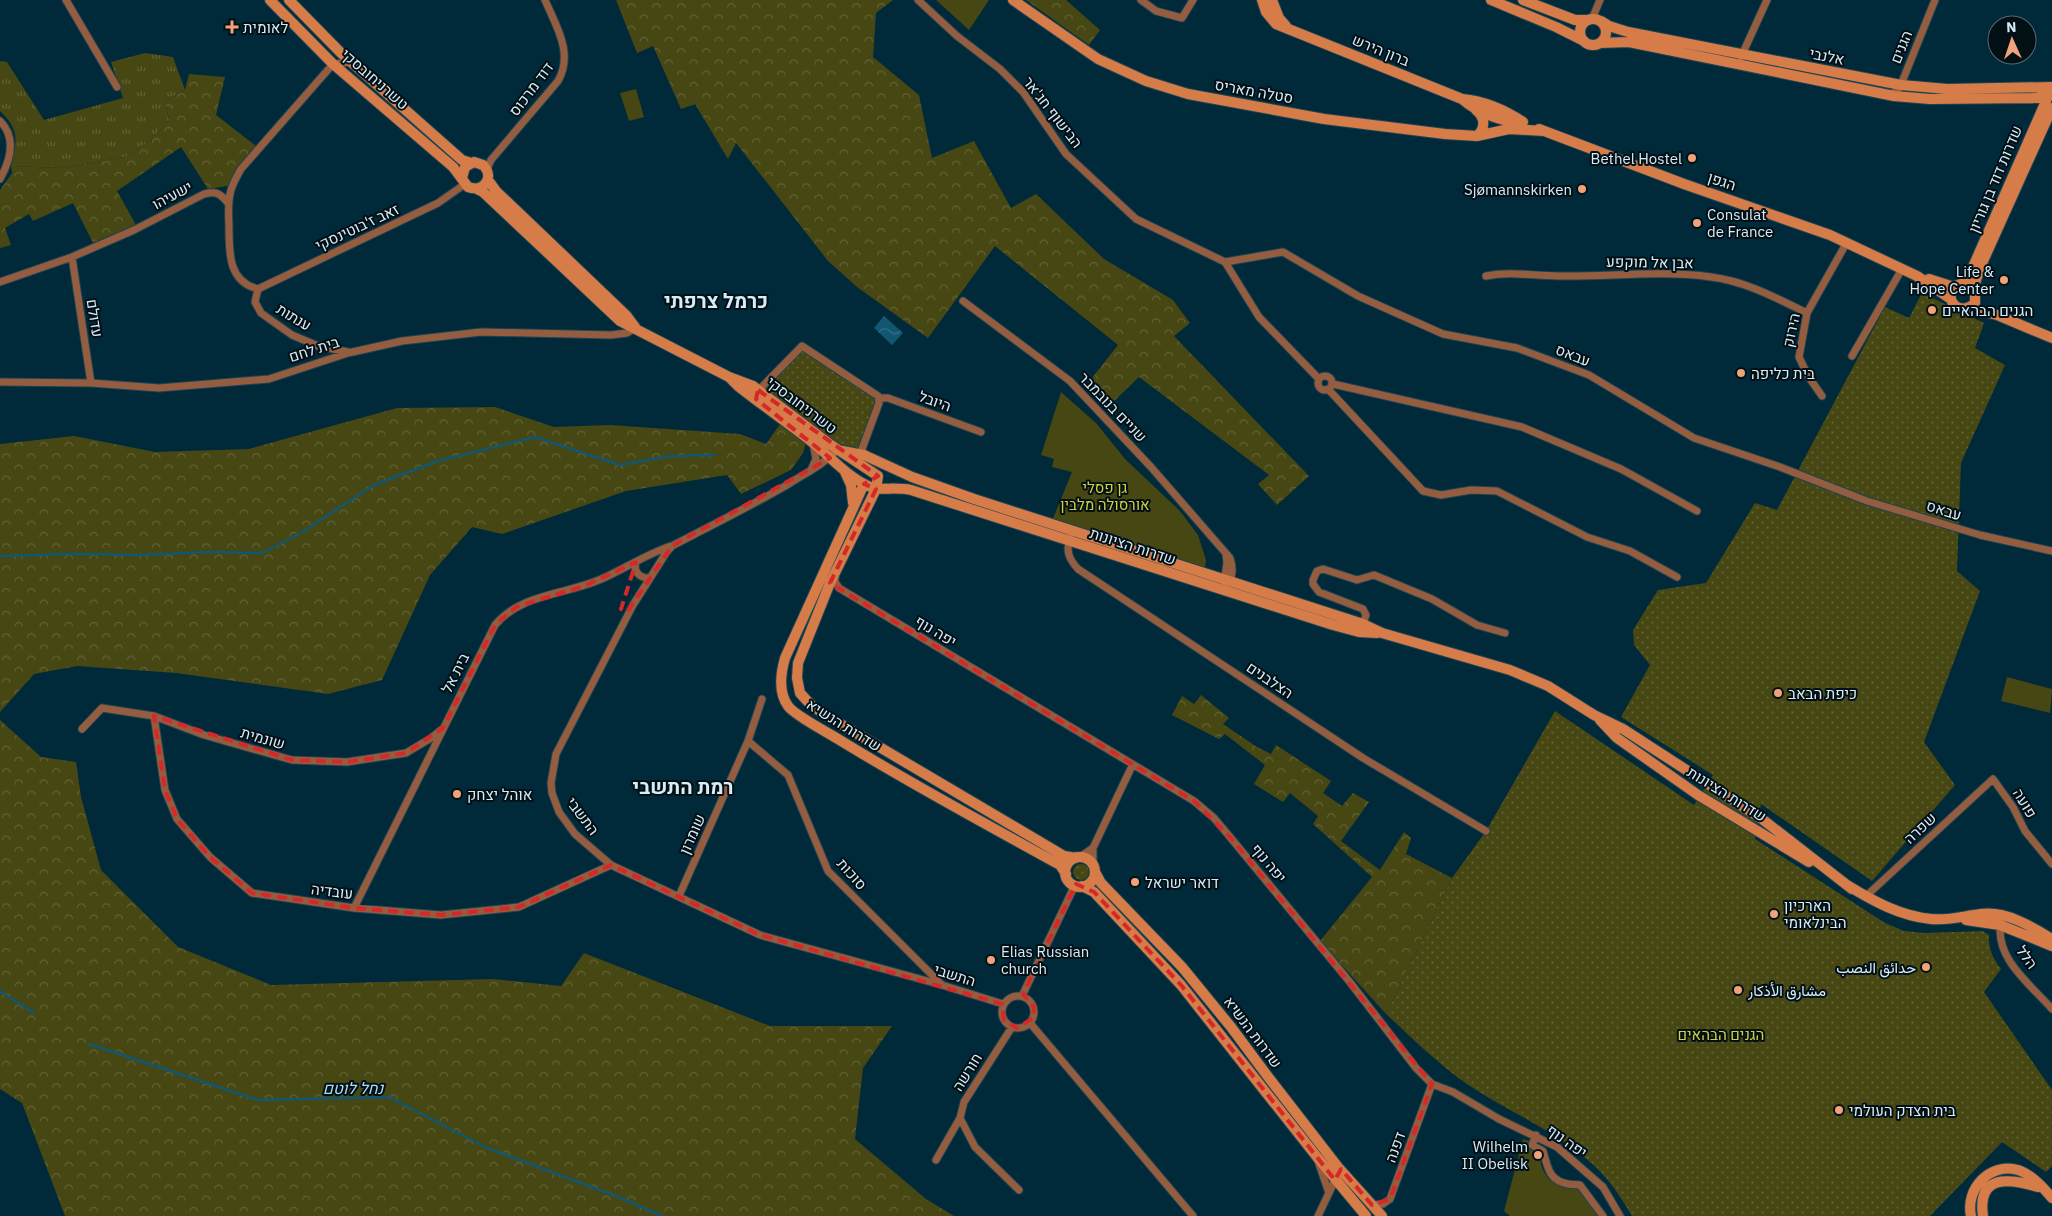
<svg xmlns="http://www.w3.org/2000/svg" width="2052" height="1216" font-family="'IBM Plex Sans',Vazirmatn,Heebo,sans-serif">
<style>
.grass{fill:url(#grass-tufts)}
.forest{fill:url(#forest-crowns)}
.park{fill:#474713}
.garden{fill:url(#garden-dots)}
.water{fill:url(#water-waves)}
.lines{fill:none;stroke-linecap:round;stroke-linejoin:round}
.stream{stroke:#115771;stroke-width:2.5}
.street-casing{stroke:#1e4454;stroke-width:9}
.secondary-casing{stroke:#1e4454;stroke-width:12}
.street{stroke:#955d3f;stroke-width:7}
.secondary{stroke:#d57c49;stroke-width:10}
.marked{fill:none;stroke:#d62828;stroke-width:4;stroke-dasharray:10 6;stroke-linejoin:round}
.poi-dot{fill:#f0a279;stroke:#021016;stroke-width:2}
.labels{text-anchor:middle;dominant-baseline:central;stroke-width:4;stroke-linejoin:round;paint-order:stroke}
.poi-label{font-size:15px;fill:#d7ecf7;stroke:#021016;text-anchor:start}
.street-label{font-size:15px;fill:#d7ecf7;stroke:#021016}
.park-label{font-size:15px;fill:#d1d03f;stroke:#021016}
.water-label{font-size:16px;font-style:italic;fill:#a8dcf5;stroke:#021016}
.district-label{font-size:20px;font-weight:bold;fill:#d7ecf7;stroke:#021016}
</style>
<defs>
<pattern id="grass-tufts" width="24" height="20" patternUnits="userSpaceOnUse" patternTransform="scale(1.25)"><rect width="24" height="20" fill="#474713"/><path d="M3 7l-1-3M5 7V3M7 7l1-3M15 17l-1-3M17 17v-4M19 17l1-3" fill="none" stroke="#616236"/></pattern>
<pattern id="forest-crowns" width="20" height="18" patternUnits="userSpaceOnUse" patternTransform="scale(1.25)"><rect width="20" height="18" fill="#474713"/><path d="M2 6a3 3 0 1 1 6 0M12 15a3 3 0 1 1 6 0" fill="none" stroke="#616236"/></pattern>
<pattern id="garden-dots" width="8" height="8" patternUnits="userSpaceOnUse" patternTransform="scale(1.25)"><rect width="8" height="8" fill="#474713"/><path d="M2 2h.1M6 6h.1" fill="none" stroke="#616236" stroke-width="1.8" stroke-linecap="round"/></pattern>
<pattern id="water-waves" width="16" height="10" patternUnits="userSpaceOnUse" patternTransform="scale(1.25)"><rect width="16" height="10" fill="#115771"/><path d="M0 5q4-4 8 0t8 0" fill="none" stroke="#336f86"/></pattern>
</defs>
<rect width="100%" height="100%" fill="#002939"/>
<path class="grass" d="M145,53L173,57L185,90L165,101L169,120L150,141L125,157L63,168L11,166C17,141 20,130 0,111V61L7,62L44,120L123,98L111,62Z"/>
<path class="forest" d="M616,0H893L876,13L873,57L919,95L932,158L974,141L1011,208L1036,194L1104,259L1173,300L1190,323L1174,336L1309,476L1277,505L1258,484L1269,475L1139,377L1110,405L1088,383L1118,345L995,246L928,338L857,287L828,261L736,143L728,159L695,104L681,109L653,46L637,53Z
M1026,0H1066L1100,30L1089,45Z
M189,74L225,77L216,115L256,146L227,186L208,189L181,147L117,191L136,225L93,243L73,203L33,221L29,214L5,228L11,245L0,248V190L12,173L11,166L63,168L125,157L150,141L169,120L165,101L185,90Z
M495,407L554,427L610,425L740,434L766,444L780,424L797,433L806,442L803,453L791,470L741,494L727,475L626,491L502,534L472,527L430,575L382,680L328,694L176,673L77,666L34,674L0,712V444L74,436L155,452L249,449L397,408Z
M1201,695L1229,718L1223,724L1257,747L1271,754L1276,745L1331,781L1323,793L1342,806L1353,793L1369,802L1341,841L1380,870L1404,832L1411,838L1406,854L1452,878L1386,1014L1320,941L1372,877L1313,824L1318,816L1290,793L1283,802L1254,784L1265,765L1225,734L1219,739L1172,715L1182,696L1194,704Z
M0,720L41,757L76,762L81,797L101,870L178,947L271,985L493,979L561,986L584,953L770,1026H892L863,1068L855,1139L926,1199L954,1216H65L22,1103L0,1089Z"/>
<path class="park" d="M936,0H989L969,30Z
M636,89L644,117L629,121L620,93Z
M1061,392L1097,424L1125,459L1180,511L1198,535L1206,560L1205,568L1052,521L1072,472L1052,467L1054,459L1041,455Z
M2007,677L2052,689L2050,713L2001,701Z
M1523,1139C1547,1145 1535,1160 1546,1175C1556,1189 1567,1183 1577,1189C1587,1194 1594,1207 1600,1216H1510L1504,1211Z"/>
<path class="garden" d="M1922,293L1984,323L1975,348L2005,365L1961,463L1957,571L1980,591L1924,742L1955,785L1872,881L1761,804L1755,839L1885,923L1904,931L1924,933L1983,931L1989,935C1988,949 1993,958 2001,969L1984,992L2052,1090V1166L2046,1172L2002,1142L1930,1216H1632C1620,1196 1608,1177 1590,1162C1554,1130 1507,1111 1467,1084C1438,1064 1412,1038 1386,1014L1452,878L1486,831L1555,711L1694,805L1713,775L1621,717L1650,665L1634,645L1633,630L1658,590L1706,583L1755,503L1777,510L1885,307L1909,318Z
M802,351L875,396L876,405L857,450L835,444L764,388Z
M1073 872a8 8 0 1 1 16 0a8 8 0 1 1-16 0Z"/>
<path class="water" d="M884,316L903,333L892,345L874,328Z"/>
<g class="lines">
<path class="stream" d="M0,556L72,554L144,555L207,552L263,553L307,529L374,485L438,461L535,437L620,465L671,456L714,455
M0,991L34,1013
M89,1044L258,1100L389,1097L487,1148L616,1196L662,1216"/>
<defs>
<path id="street" d="M66,0L117,87
M918,0L957,36L1000,69L1023,92L1066,154L1136,219L1225,262
M1141,0L1156,11L1182,18L1193,0
M1592,19L1600,0
M1741,57L1767,0
M1889,94L1896,92L1900,87L1935,0
M0,121C17,138 10,161 0,179
M487,169L491,160L558,81C574,53 556,26 545,0
M72,257L91,383
M1225,262L1283,252L1358,296L1443,334L1517,348L1589,375L1694,438L1780,467L1867,501L1980,535L2052,551
M1225,262L1259,317L1319,379
M1486,276C1511,271 1533,276 1558,276C1609,277 1660,270 1711,277C1745,281 1776,298 1807,313
M0,282L72,257L134,230L204,194C216,191 220,193 228,203
M258,289C229,282 229,254 229,229C229,216 227,203 231,190C233,183 237,176 241,169L333,64L351,62
M258,289L438,203L465,184
M258,289L255,302L261,313L292,335L318,346L348,352
M963,301L1070,381L1151,467L1230,558C1233,567 1233,576 1228,584
M1852,356L1902,269
M1318 383a7 7 0 1 1 14 0a7 7 0 1 1-14 0Z
M0,382L91,383L159,388L269,379L348,353L402,341L481,332L611,335L627,333L635,328
M1333,384L1522,427L1621,469L1697,511
M1328,389L1423,491L1441,495L1471,490L1497,491L1587,537L1630,551L1677,577
M756,393L802,346L878,396L879,403L862,449L864,455
M1822,396L1808,376L1799,357L1807,313L1847,242
M879,398H888L981,432
M837,450C823,465 804,474 787,485C749,507 710,526 672,546L666,553L633,605L556,754L551,783L552,793L559,812L575,834L611,865L760,935L942,985L1003,1004
M811,470L816,459L813,443
M1070,536C1066,551 1068,558 1078,569L1363,758L1486,831
M636,562C633,571 639,578 649,578
M835,574V582L839,588L1194,801L1214,818L1230,837L1349,981L1416,1068L1432,1084L1453,1092L1499,1119L1557,1147L1603,1187L1620,1216
M1224,583L1227,563L1226,554
M1363,624L1366,615L1363,609L1319,592L1313,584V580L1317,571L1323,569L1357,580L1374,575L1432,599L1477,625L1505,633
M154,716L165,790L177,819L210,857L252,893L354,908L441,915L519,907L611,865
M82,729L102,708L154,716L204,735L292,760L347,762L406,753L431,738L441,730
M748,741L788,775L828,871L942,985
M1093,848V865
M1080,857L1093,848L1132,766
M679,896L748,741L762,699
M1865,897L1993,779L2013,807L2025,831L2052,864
M354,908L495,625C521,594 563,595 599,580C623,570 646,554 671,546
M2001,923C1994,958 2031,985 2052,1009
M1002 1012a16 16 0 1 1 32 0a16 16 0 1 1-32 0Z
M1022,996L1075,885
M1030,1023L1193,1216
M960,1118L975,1147L1019,1190
M1536,1135L1532,1145L1543,1151C1548,1167 1548,1180 1568,1184C1572,1185 1576,1184 1580,1185L1603,1216
M1317,1158L1329,1193
M936,1160L960,1118L964,1102L1012,1027
M1372,1205L1383,1204L1390,1199L1432,1084
M1318,1216L1337,1176"/>
<path id="secondary" d="M270,0L333,64L453,167L468,187C484,193 495,177 483,165L474,162L465,167L462,178
M289,0L341,53L462,160L471,163
M1013,0L1098,59L1146,81L1188,94L1324,119L1445,134L1477,136L1509,129L1544,131
M1262,0L1266,12L1276,24L1462,99C1484,101 1505,110 1523,122
M1272,0L1279,18L1286,26
M1491,0L1556,27L1584,41
M1523,0L1575,20H1589
M1580 32a13 13 0 1 1 26 0a13 13 0 1 1-26 0Z
M1601,21L1609,26L1628,32L1901,85L1947,89L2052,87
M1600,43L1629,42L1894,96L1930,99L2037,98L2052,95
M1462,99C1479,114 1500,120 1522,124
M1476,110C1485,117 1486,128 1477,136
M1539,129L1684,184L1830,235L1917,276L1951,299
M488,180L496,191L626,315L635,327
M477,189L483,192L620,321L729,377L753,386L831,445L878,476
M1929,279L1954,287
M1964,283L1969,276L2050,92
M1975,290C1969,282 1962,282 1954,287C1943,302 1962,317 1975,303V284L1979,270L2052,108
M1968,308L1997,315L2052,338
M729,377L738,386C762,405 788,423 812,442C831,457 849,479 873,488C881,490 899,487 911,490L1333,625L1359,632L1377,633
M837,450L864,455L912,477L974,499L1363,624L1382,633L1510,670L1548,686L1594,715L1623,729L1762,819L1852,889
M845,472L851,485L853,503
M878,476L876,489L830,583L798,663L797,678L800,693L811,705L832,719L1064,856L1076,858
M864,484L785,658C781,672 778,692 788,706C794,715 827,732 838,739C911,784 986,824 1060,865L1066,874
M1600,720L1617,738L1698,795L1809,862
M1065 872a15 15 0 1 1 30 0a15 15 0 1 1-30 0Z
M1095,872L1101,883L1182,967L1231,1027L1269,1078L1338,1167L1382,1216
M1847,885C1873,901 1900,916 1931,919C1948,921 1964,916 1981,914C2006,911 2031,926 2052,939
M1082,886L1094,892L1181,985L1317,1157L1366,1216
M1966,920L2000,925L2052,946
M1971,1216C1965,1189 1990,1162 2018,1170C2031,1174 2043,1187 2052,1198
M1983,1216C1977,1174 2009,1178 2038,1187"/>
</defs>
<use href="#street" class="street-casing"/>
<use href="#secondary" class="secondary-casing"/>
<use href="#street" class="street"/>
<use href="#secondary" class="secondary"/>
</g>
<path class="marked" d="M758,390L878,476L864,484L876,489L830,583L1194,801L1230,837L1432,1084L1390,1199L1372,1205L1341,1169L1335,1180L1181,985L1094,892L1076,884L1023,994L1034,1007L1033,1018L1017,1028L1004,1020L1002,1004L760,935L611,865L519,907L441,915L354,908L252,893L210,857L177,819L165,790L154,716L292,760L347,762L406,753L443,728L495,625L516,607L584,586L636,562L621,609L627,612L672,546L830,458L756,399Z"/>
<g class="poi-dot">
<path d="M229.5 19.5h5v5h5v5h-5v5h-5v-5h-5v-5h5z"/>
<circle cx="1692" cy="158" r="5"/>
<circle cx="1582" cy="189" r="5"/>
<circle cx="1697" cy="223" r="5"/>
<circle cx="2004" cy="280" r="5"/>
<circle cx="1932" cy="310" r="5"/>
<circle cx="1741" cy="373" r="5"/>
<circle cx="1778" cy="693" r="5"/>
<circle cx="457" cy="794" r="5"/>
<circle cx="1135" cy="882" r="5"/>
<circle cx="1774" cy="914" r="5"/>
<circle cx="991" cy="960" r="5"/>
<circle cx="1926" cy="967" r="5"/>
<circle cx="1738" cy="990" r="5"/>
<circle cx="1839" cy="1110" r="5"/>
<circle cx="1538" cy="1155" r="5"/>
</g>
<g class="labels">
<g class="poi-label">
<text x="243" y="27">לאומית</text>
<text x="1682" y="158" text-anchor="end">Bethel Hostel</text>
<text x="1572" y="189" text-anchor="end">Sjømannskirken</text>
<text x="1707" y="214">Consulat<tspan x="1707" dy="17">de France</tspan></text>
<text x="1994" y="271" text-anchor="end">Life &amp;<tspan x="1994" dy="17">Hope Center</tspan></text>
<text x="1942" y="310">הגנים הבהאיים</text>
<text x="1751" y="373">בית כליפה</text>
<text x="1788" y="693">כיפת הבאב</text>
<text x="467" y="794">אוהל יצחק</text>
<text x="1145" y="882">דואר ישראל</text>
<text x="1784" y="905">הארכיון<tspan x="1784" dy="17">הבינלאומי</tspan></text>
<text x="1001" y="951">Elias Russian<tspan x="1001" dy="17">church</tspan></text>
<text x="1916" y="967" text-anchor="end">حدائق النصب</text>
<text x="1748" y="990">مشارق الأذكار</text>
<text x="1849" y="1110">בית הצדק העולמי</text>
<text x="1528" y="1146" text-anchor="end">Wilhelm<tspan x="1528" dy="17">II Obelisk</tspan></text>
</g>
<g class="street-label">
<text transform="translate(1901 47) rotate(-68)">הגנים</text>
<text transform="translate(1381 50) rotate(22)">ברון הירש</text>
<text transform="translate(1827 56) rotate(11)">אלנבי</text>
<text transform="translate(375 79) rotate(41)">טשרניחובסקי</text>
<text transform="translate(531 89) rotate(-53)">דוד מרכוס</text>
<text transform="translate(1254 91) rotate(10)">סטלה מאריס</text>
<text transform="translate(1053 112) rotate(52)">הבישוף חג'אר</text>
<text transform="translate(1995 179) rotate(-67)">שדרות דוד בן גוריון</text>
<text transform="translate(1722 181) rotate(18)">הגפן</text>
<text transform="translate(172 195) rotate(-28)">ישעיהו</text>
<text transform="translate(357 227) rotate(-25)">זאב ז'בוטינסקי</text>
<text transform="translate(1650 262) rotate(1)">אבן אל מוקפע</text>
<text transform="translate(294 317) rotate(31)">ענתות</text>
<text transform="translate(95 318) rotate(81)">עדולם</text>
<text transform="translate(1791 330) rotate(-78)">הירוק</text>
<text transform="translate(314 349) rotate(-18)">בית לחם</text>
<text transform="translate(1573 355) rotate(22)">עבאס</text>
<text transform="translate(935 401) rotate(20)">היובל</text>
<text transform="translate(802 405) rotate(37)">טשרניחובסקי</text>
<text transform="translate(1113 407) rotate(46)">שניים בנובמבר</text>
<text transform="translate(1944 510) rotate(17)">עבאס</text>
<text transform="translate(1133 546) rotate(18)">שדרות הציונות</text>
<text transform="translate(936 631) rotate(31)">יפה נוף</text>
<text transform="translate(455 673) rotate(-63)">בית אל</text>
<text transform="translate(1270 680) rotate(34)">הצלבנים</text>
<text transform="translate(844 725) rotate(32)">שדרות הנשיא</text>
<text transform="translate(263 738) rotate(16)">שונמית</text>
<text transform="translate(1727 794) rotate(32)">שדרות הציונות</text>
<text transform="translate(2025 803) rotate(59)">פועה</text>
<text transform="translate(583 816) rotate(53)">התשבי</text>
<text transform="translate(1920 828) rotate(-43)">שפרה</text>
<text transform="translate(692 834) rotate(-66)">שומרון</text>
<text transform="translate(1269 863) rotate(50)">יפה נוף</text>
<text transform="translate(852 874) rotate(48)">סוכות</text>
<text transform="translate(332 891) rotate(7)">עובדיה</text>
<text transform="translate(2027 957) rotate(54)">הלל</text>
<text transform="translate(955 975) rotate(17)">התשבי</text>
<text transform="translate(1253 1032) rotate(53)">שדרות הנשיא</text>
<text transform="translate(967 1072) rotate(-58)">חורשה</text>
<text transform="translate(1567 1141) rotate(35)">יפה נוף</text>
<text transform="translate(1395 1147) rotate(-70)">דפנה</text>
</g>
<g class="park-label">
<text x="1105" y="487">גן פסלי<tspan x="1105" dy="17">אורסולה מלבין</tspan></text>
<text x="1721" y="1034">הגנים הבהאים</text>
</g>
<g class="water-label">
<text x="353" y="1088">נחל לוטם</text>
</g>
<g class="district-label">
<text x="716" y="300">כרמל צרפתי</text>
<text x="683" y="786">רמת התשבי</text>
</g>
</g>
<g transform="translate(2012 40) rotate(357)"><circle r="24" fill="#021016" stroke="#576870"/>
<path d="M0-4L9 19L0 12L-9 19Z" fill="#f0a279"/>
<text y="-8" font-size="14" font-weight="bold" text-anchor="middle" fill="#d7ecf7">N</text>
</g>
</svg>
